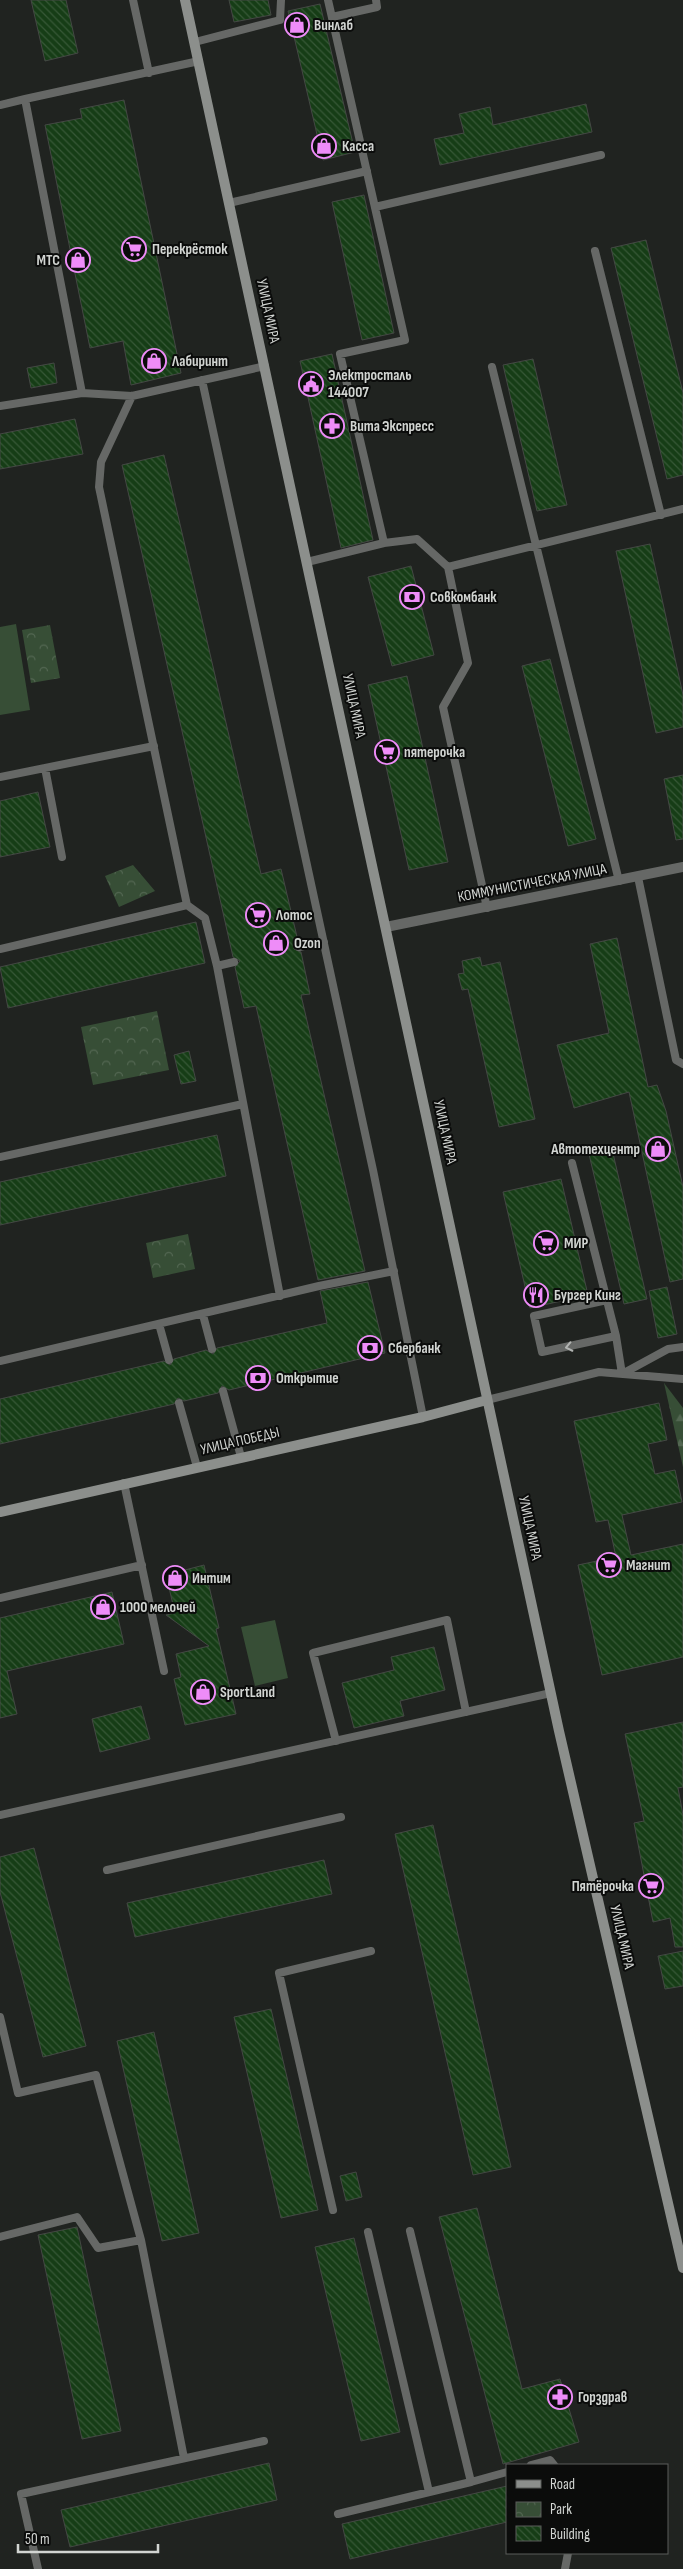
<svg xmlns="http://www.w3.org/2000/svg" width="683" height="2569" font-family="'Sofia Sans Condensed',sans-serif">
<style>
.green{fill:#374e36}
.forest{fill:url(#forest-firs)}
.park{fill:url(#park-crowns)}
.building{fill:url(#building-back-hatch);stroke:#444844}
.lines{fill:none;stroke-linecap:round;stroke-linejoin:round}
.service{stroke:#666866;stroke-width:8}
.minor{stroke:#666866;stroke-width:10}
.secondary{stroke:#8c8f8c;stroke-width:10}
.oneway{stroke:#b2b4b2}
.labels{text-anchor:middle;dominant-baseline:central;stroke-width:4;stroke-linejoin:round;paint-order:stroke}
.poi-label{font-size:15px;font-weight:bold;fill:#d2d5d2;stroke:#0b0c0b;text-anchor:start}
.street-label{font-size:15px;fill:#d2d5d2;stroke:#0b0c0b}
</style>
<defs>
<pattern id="forest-firs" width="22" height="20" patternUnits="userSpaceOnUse" patternTransform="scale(1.25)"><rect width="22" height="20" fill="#374e36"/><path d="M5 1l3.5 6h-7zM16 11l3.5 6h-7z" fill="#536752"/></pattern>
<pattern id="park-crowns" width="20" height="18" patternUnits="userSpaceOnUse" patternTransform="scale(1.25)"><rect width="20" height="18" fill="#374e36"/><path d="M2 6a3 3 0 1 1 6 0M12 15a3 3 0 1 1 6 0" fill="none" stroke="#536752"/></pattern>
<pattern id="building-back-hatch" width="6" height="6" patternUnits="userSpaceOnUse" patternTransform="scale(1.25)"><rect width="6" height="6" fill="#163d16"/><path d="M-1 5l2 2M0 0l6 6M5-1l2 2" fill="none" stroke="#375837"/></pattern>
</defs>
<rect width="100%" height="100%" fill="#202320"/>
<path class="green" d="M16,624L30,710L0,715V627Z
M275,1620L288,1678L255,1686L241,1627Z"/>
<path class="forest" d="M664,1383L683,1408V1467Z"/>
<path class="park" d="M50,625L60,678L31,683L22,630Z
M133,865L155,891L119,907L105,876Z
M157,1011L169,1070L93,1085L81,1027Z
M188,1234L195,1269L153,1278L146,1243Z"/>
<path class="building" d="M31,0H66L78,53L45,61Z
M229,0H268L271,15L234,22Z
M320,4L355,152L323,160L288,11Z
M124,100L181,373L131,385L123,341L90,348L45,125L82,118L80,109Z
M586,104L592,132L440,165L434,139L464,133L459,114L490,107L493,125Z
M364,195L394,333L362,340L332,202Z
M646,240L683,393V475L667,479L611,248Z
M332,354L373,540L341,548L300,361Z
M533,359L567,505L537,511L503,365Z
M54,363L57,383L31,388L27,368Z
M75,419L83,454L0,469V434Z
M164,455L261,874L281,869L298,941L294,945V949L301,952L310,994L301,995L365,1271L318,1280L256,1006L244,1008L235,967L240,961L233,957L122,465Z
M650,544L683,695V727L656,733L616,551Z
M411,566L434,655L392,666L368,577Z
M550,659L596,839L568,846L522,666Z
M407,676L448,862L409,870L368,685Z
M683,775V839L676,840L664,779Z
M38,792L50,847L0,857V801Z
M196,922L205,963L8,1008L0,967Z
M617,938L648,1087L657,1085L666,1111L683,1187V1279L670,1282L629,1092L574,1108L557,1045L609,1033L590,944Z
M480,957L482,966L500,962L535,1119L499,1127L468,989L462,990L458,974L464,973L462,961Z
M189,1051L196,1081L181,1084L174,1055Z
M217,1135L226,1176L0,1225V1182Z
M612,1149L647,1299L624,1304L589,1154Z
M561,1179L588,1295L530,1308L503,1192Z
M368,1282L385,1353L229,1390L222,1386L218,1393L184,1401L178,1398L174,1404L0,1444V1399L164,1361L170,1365L174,1359L206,1350L213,1354L217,1348L327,1323L320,1291Z
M667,1287L677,1334L658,1338L649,1291Z
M659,1403L667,1440L648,1444L655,1474L675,1470L682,1502L622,1515L631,1555L683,1544V1657L602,1675L578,1565L616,1557L608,1520L596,1522L574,1421Z
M204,1565L219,1628L216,1629L236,1714L185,1725L174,1679L181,1677L176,1654L209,1646L166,1615L175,1613L166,1575Z
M112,1592L124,1644L7,1671L17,1714L0,1718V1618Z
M434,1647L445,1690L400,1701L404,1716L354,1728L342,1683L394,1670L391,1657Z
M141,1706L150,1739L100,1752L92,1719Z
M683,1722V1787L678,1788L683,1815V1947H675L670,1918L653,1922L634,1823L644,1821L625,1734Z
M433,1825L511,2167L473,2175L395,1834Z
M34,1848L86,2046L43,2057L0,1892V1857Z
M324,1860L332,1894L135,1937L127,1903Z
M683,1951V1986L665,1989L658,1956Z
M271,2009L318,2210L281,2218L234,2017Z
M154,2032L199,2233L162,2241L117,2041Z
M356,2172L362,2197L346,2201L340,2176Z
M477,2208L522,2389L560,2379L579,2442L503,2464L439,2217Z
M77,2227L121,2431L82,2439L38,2235Z
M354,2238L400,2432L361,2441L315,2247Z
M269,2463L277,2500L70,2547L61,2510Z
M507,2486V2522L350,2559L342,2524Z"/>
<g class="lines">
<path class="service" d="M133,0L149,73
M332,17L377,7L376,0
M195,42L280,20L281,0
M199,61L25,99L82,393L132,396L265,366
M0,105L25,99
M229,203L367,171
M375,207L601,155
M595,251L661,515
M492,367L619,881
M202,380L373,1170L423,1417
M132,396L101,462L99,487L187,905L205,918L217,966L280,1296
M0,406L82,393
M384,543L417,539L448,567L468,663L443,707L487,908
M307,562L384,543L340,354L405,340L328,0
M448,567L683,509
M45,768L62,857
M0,777L154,746
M638,877L676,1060L683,1064
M299,947L324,942
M0,949L187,905
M217,966L234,962
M0,1157L243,1104
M572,1163L616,1336L622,1374L668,1349L683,1347
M607,1300L534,1316L542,1352L616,1336
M203,1315L212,1349
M159,1324L169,1360
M0,1361L319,1286L394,1271
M223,1391L241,1457
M487,1400L599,1372L683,1379
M179,1403L197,1467
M124,1483L164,1671
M0,1598L142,1565
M336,1741L313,1653L447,1620L466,1712
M0,1815L551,1693
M107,1870L341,1817
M0,2017L18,2093L96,2075L141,2240L98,2248L77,2217L0,2237
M333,2210L279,1973L371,1951
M410,2231L471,2482L507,2472
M368,2232L429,2492
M141,2240L184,2458
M531,2465L550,2460L554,2465
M338,2514L471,2482
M38,2569L21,2494L264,2441
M565,2569L568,2553"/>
<path class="minor" d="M386,927L683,867"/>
<path class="secondary" d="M185,0L559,1731L683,2268
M0,1512L423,1417L487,1400"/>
</g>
<defs><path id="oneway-chevron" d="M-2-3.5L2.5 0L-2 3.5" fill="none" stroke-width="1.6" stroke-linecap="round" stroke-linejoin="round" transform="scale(1.25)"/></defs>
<use class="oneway" href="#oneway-chevron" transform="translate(569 1347) rotate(168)"/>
<defs>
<symbol id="shop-ring" viewBox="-11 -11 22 22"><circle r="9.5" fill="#0b0c0b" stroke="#ee8cf8" stroke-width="1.5"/><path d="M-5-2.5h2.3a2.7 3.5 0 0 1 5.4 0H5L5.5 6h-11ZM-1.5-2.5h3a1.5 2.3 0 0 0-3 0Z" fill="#ee8cf8"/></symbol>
<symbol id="supermarket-ring" viewBox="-11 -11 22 22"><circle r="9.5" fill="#0b0c0b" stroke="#ee8cf8" stroke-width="1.5"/><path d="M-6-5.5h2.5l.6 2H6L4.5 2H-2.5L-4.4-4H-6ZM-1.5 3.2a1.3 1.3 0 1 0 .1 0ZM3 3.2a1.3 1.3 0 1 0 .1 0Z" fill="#ee8cf8"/></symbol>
<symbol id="civic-ring" viewBox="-11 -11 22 22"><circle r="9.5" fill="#0b0c0b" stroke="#ee8cf8" stroke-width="1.5"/><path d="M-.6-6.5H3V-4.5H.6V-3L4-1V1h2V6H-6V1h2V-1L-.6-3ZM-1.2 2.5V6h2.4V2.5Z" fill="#ee8cf8"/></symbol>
<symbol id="pharmacy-ring" viewBox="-11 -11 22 22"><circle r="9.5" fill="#0b0c0b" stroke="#ee8cf8" stroke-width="1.5"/><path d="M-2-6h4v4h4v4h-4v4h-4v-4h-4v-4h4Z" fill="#ee8cf8"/></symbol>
<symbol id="bank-ring" viewBox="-11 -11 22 22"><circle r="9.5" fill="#0b0c0b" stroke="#ee8cf8" stroke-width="1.5"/><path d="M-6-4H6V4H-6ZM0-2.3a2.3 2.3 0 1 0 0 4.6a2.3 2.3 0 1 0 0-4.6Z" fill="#ee8cf8"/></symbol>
<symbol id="restaurant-ring" viewBox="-11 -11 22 22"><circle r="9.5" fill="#0b0c0b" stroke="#ee8cf8" stroke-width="1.5"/><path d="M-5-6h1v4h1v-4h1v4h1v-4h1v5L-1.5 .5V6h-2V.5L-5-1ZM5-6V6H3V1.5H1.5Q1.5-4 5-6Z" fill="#ee8cf8"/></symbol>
</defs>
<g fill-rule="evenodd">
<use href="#shop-ring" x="283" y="11" width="28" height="28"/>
<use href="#shop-ring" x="310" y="132" width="28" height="28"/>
<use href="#supermarket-ring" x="120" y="235" width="28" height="28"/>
<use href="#shop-ring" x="64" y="246" width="28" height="28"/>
<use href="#shop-ring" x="140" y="347" width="28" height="28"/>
<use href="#civic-ring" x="297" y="370" width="28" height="28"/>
<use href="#pharmacy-ring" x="318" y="412" width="28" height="28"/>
<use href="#bank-ring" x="398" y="583" width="28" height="28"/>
<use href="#supermarket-ring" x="373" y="738" width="28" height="28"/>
<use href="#supermarket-ring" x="244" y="901" width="28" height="28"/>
<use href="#shop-ring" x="262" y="929" width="28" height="28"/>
<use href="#shop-ring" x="644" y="1135" width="28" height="28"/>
<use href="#supermarket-ring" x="532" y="1229" width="28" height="28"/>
<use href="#restaurant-ring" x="522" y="1281" width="28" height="28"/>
<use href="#bank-ring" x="356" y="1334" width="28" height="28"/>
<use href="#bank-ring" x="244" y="1364" width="28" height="28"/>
<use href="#supermarket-ring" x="595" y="1551" width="28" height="28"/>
<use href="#shop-ring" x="161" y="1564" width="28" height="28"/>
<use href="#shop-ring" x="89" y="1593" width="28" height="28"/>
<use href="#shop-ring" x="189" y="1678" width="28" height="28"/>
<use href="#supermarket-ring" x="637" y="1872" width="28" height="28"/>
<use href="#pharmacy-ring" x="546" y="2383" width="28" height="28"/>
</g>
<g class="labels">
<g class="poi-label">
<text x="314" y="25">Винлаб</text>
<text x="342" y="146">Касса</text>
<text x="152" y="249">Перекрёсток</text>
<text x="60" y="260" text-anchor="end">МТС</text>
<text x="172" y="361">Лабиринт</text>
<text x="328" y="375">Электросталь<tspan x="328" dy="17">144007</tspan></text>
<text x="350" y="426">Вита Экспресс</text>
<text x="430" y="597">Совкомбанк</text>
<text x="404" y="752">пятерочка</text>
<text x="276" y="915">Лотос</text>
<text x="294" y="943">Ozon</text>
<text x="640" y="1149" text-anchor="end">Автотехцентр</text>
<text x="564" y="1243">МИР</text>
<text x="554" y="1295">Бургер Кинг</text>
<text x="388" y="1348">Сбербанк</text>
<text x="276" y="1378">Открытие</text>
<text x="626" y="1565">Магнит</text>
<text x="192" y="1578">Интим</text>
<text x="120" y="1607">1000 мелочей</text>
<text x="220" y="1692">SportLand</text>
<text x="634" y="1886" text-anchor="end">Пятёрочка</text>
<text x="578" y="2397">Горздрав</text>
</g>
<g class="street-label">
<text transform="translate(268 311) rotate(78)">УЛИЦА МИРА</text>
<text transform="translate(354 706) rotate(78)">УЛИЦА МИРА</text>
<text transform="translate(532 883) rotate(-11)">КОММУНИСТИЧЕСКАЯ УЛИЦА</text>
<text transform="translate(445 1132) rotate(78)">УЛИЦА МИРА</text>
<text transform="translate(240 1441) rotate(-13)">УЛИЦА ПОБЕДЫ</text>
<text transform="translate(530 1528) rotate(78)">УЛИЦА МИРА</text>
<text transform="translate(622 1937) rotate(77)">УЛИЦА МИРА</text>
</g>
</g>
<rect x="506" y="2464" width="162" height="90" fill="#0b0c0b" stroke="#5b5c5b"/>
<rect x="516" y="2480" width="25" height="8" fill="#8c8f8c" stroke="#5b5c5b"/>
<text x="550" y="2489" font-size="15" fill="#d2d5d2">Road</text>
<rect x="516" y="2502" width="25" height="15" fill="url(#park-crowns)" stroke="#5b5c5b"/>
<text x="550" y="2514" font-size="15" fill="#d2d5d2">Park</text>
<rect x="516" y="2526" width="25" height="15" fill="url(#building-back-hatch)" stroke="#5b5c5b"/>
<text x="550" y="2539" font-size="15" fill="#d2d5d2">Building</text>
<path d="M18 2544v8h140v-8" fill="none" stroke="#d2d5d2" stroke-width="2.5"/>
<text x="25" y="2544" font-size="15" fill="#d2d5d2" stroke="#0b0c0b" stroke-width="4" paint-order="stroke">50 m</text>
</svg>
